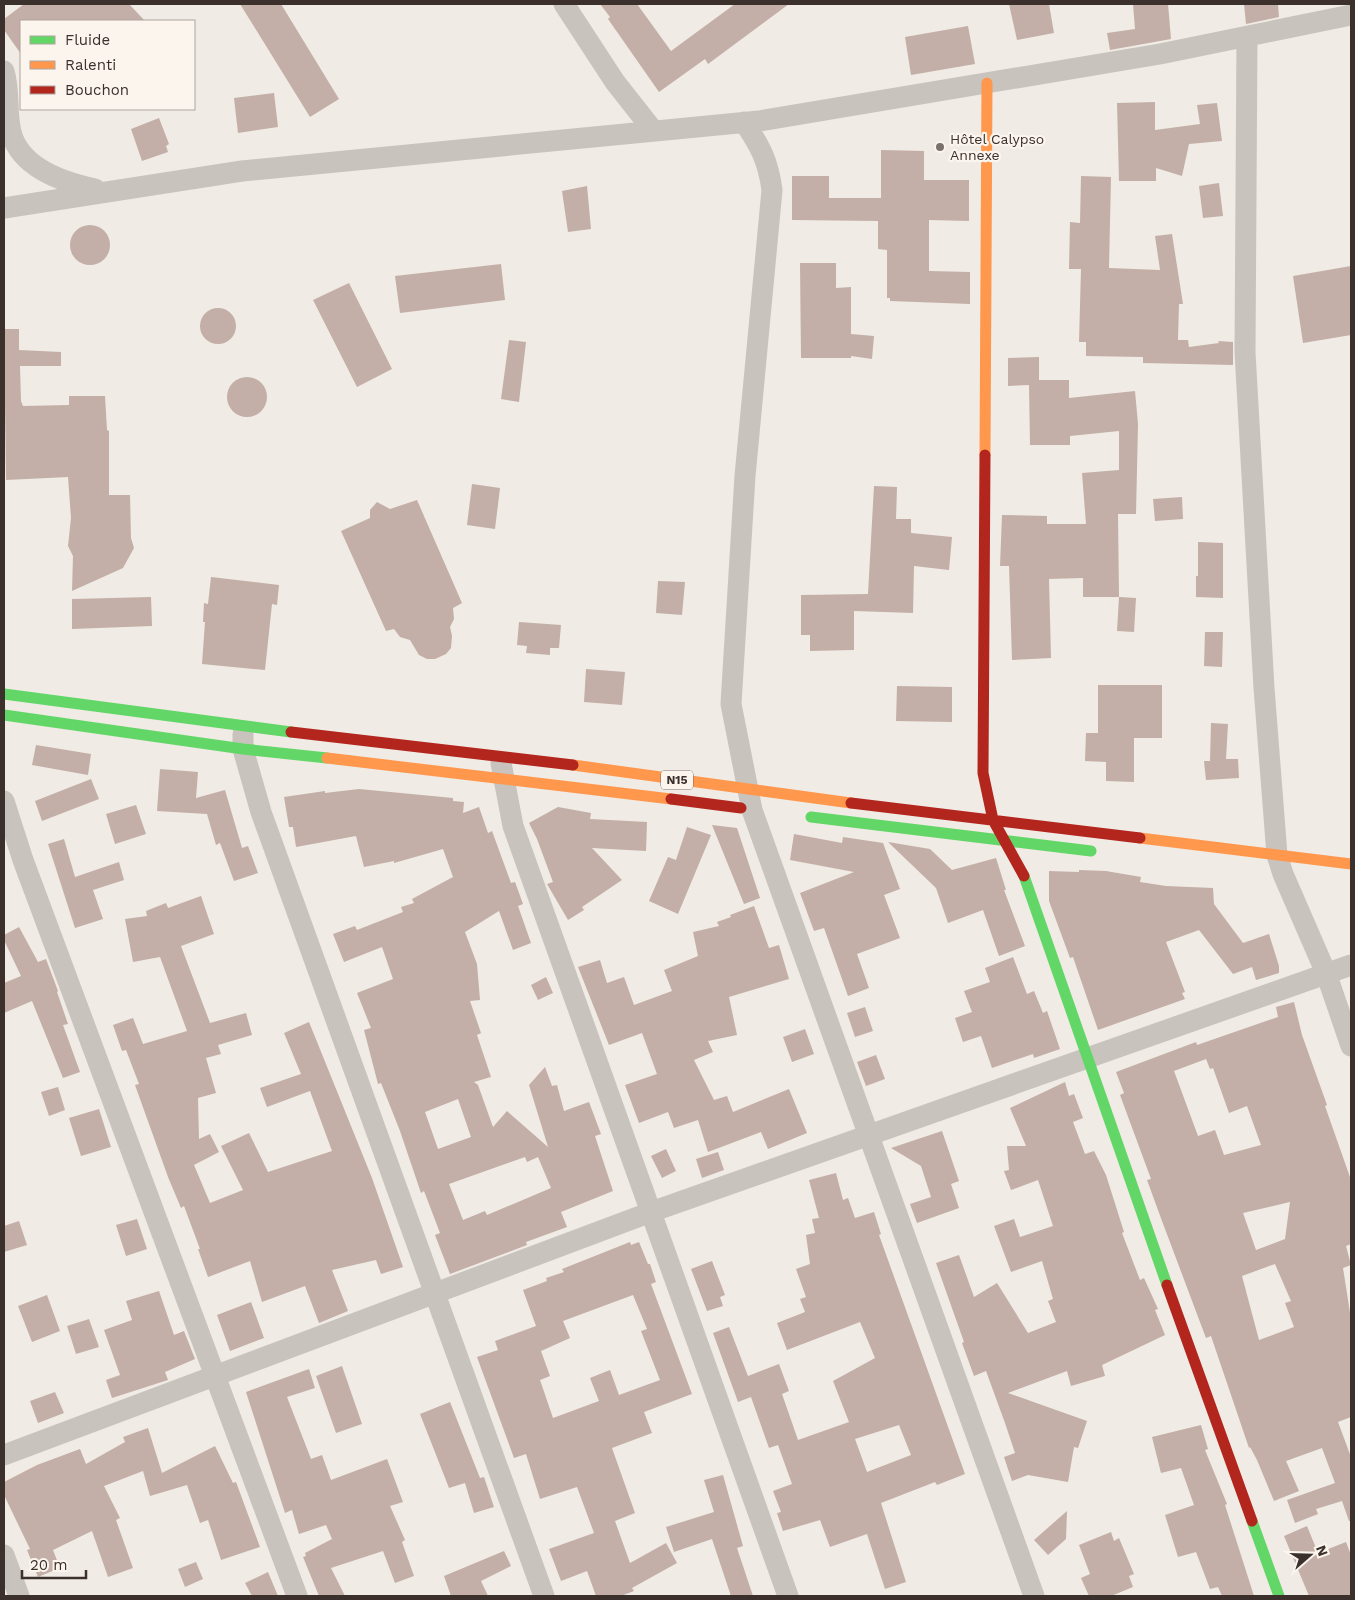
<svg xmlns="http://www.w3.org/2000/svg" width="1355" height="1600" font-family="'Work Sans',sans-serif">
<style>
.building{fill:#c3afa7;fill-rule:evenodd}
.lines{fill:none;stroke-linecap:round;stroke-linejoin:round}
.street{stroke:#c9c3be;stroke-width:21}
.fast{stroke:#63d668;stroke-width:11}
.slow{stroke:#ff974d;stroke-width:11}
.jam{stroke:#b3261e;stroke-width:11}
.poi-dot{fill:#7a716c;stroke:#fbf5ee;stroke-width:2}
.labels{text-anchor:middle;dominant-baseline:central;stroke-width:4.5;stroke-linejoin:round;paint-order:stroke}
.shield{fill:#fbf5ee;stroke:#756b66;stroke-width:1}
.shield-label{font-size:12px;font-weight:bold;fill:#3b302b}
.poi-label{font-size:14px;fill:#3b302b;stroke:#fbf5ee;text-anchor:start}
</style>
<rect width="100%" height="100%" fill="#f0ebe5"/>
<path class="building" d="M24,4H129L145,21H21V54L4,30V19Z
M240,4H281L339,99L310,117Z
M600,4H637L671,51L735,4H789L708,64L705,59L659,92L608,19L610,17Z
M1009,4H1049L1054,33L1017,40Z
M1133,4H1168L1171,39L1110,50L1107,33L1135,29Z
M1244,4H1278L1279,17L1246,24Z
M968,26L975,64L911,75L905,37Z
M274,93L278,127L238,133L234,98Z
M1155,102V130L1200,124L1197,105L1217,103L1222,141L1189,144L1182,176L1156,168V181H1119L1117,103Z
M159,118L169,144L166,146L168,152L142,161L131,129Z
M881,150L924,151V180H969V221L929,220V271L970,272V304L890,301V298H887V250L878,249V221L792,220V176H829V198H881Z
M1081,176L1111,177L1109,268L1160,270L1155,236L1172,234L1183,304H1179L1178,340H1188L1189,347L1219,343L1218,341L1233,342V365L1143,363V357L1086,356V342H1079L1081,269H1069L1070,222L1080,223Z
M1219,183L1223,216L1203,218L1199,186Z
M587,186L591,229L568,232L562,191Z
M70 245a20 20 0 1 1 40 0a20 20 0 1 1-40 0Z
M800,263H836V288L851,287V334L874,336L872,359L851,356V358H801Z
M501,264L505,300L400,313L395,276Z
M1351,266V335L1303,343L1293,276Z
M349,283L392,369L357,387L313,300Z
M200 326a18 18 0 1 1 36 0a18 18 0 1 1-36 0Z
M4,329H19V350L61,352V366H20L21,401L23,406L69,405V396H105L107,430L109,431V495H130L131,538L134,548L123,568L72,591L73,556L68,546L71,518L68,477L6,480Z
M509,340L526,342L519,402L501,399Z
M1039,357V380H1069V398L1135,391L1138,424L1136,514H1118L1119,597L1136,598L1134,632L1117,631L1119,597H1083V578L1049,579L1051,658L1012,660L1009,566H1000L1002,515L1047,516V524H1086L1082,473L1119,470V431L1070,436V445H1030L1029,385L1008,386V358Z
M227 397a20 20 0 1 1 40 0a20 20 0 1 1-40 0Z
M472,484L500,488L495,529L467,525Z
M874,486L897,487L896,519H911V533L952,537L949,570L914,566L913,613L854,611V650L810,651V635H801V595L868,594Z
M1182,497L1183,519L1155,521L1153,499Z
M417,500L462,603L453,608L454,619L450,627L452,636L451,648L446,654L435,659H427L419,655L410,640L400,637L394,629L386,631L341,531L370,518V510L377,502L390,509Z
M1198,542L1223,543V598L1196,597V576H1198Z
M211,577L279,585L277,605L272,604L265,670L202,664L205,622H203L204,603L208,604Z
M658,581L685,582L682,615L656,613Z
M151,597L152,626L72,629V599Z
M519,622L561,625L559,648H550V655L526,653L527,646L517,645Z
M1205,632H1223L1222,667L1204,666Z
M586,669L625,672L622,705L584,702Z
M1098,685H1162V738H1134V782L1106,781V762L1085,761L1086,733H1098Z
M897,686L952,687V722L896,721Z
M1211,723L1228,724L1226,759H1238L1239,778L1206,780L1204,761H1210Z
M36,745L91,754L88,775L32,765Z
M160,769L198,772L196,798L225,790L242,848L248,846L258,873L234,881L220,843L216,845L207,814L157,811Z
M91,779L99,799L42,821L35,801Z
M359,789L453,798V801L464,802L463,813L479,807L488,833L492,831L511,883L515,882L523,904L518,906L531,943L513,950L499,911L465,932L477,964L480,1000L470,1001L481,1033L477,1035L491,1077L474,1082L478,1085L493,1127L507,1111L548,1147L529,1085L545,1067L552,1086L557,1085L564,1111L589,1102L601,1134L595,1136L613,1191L561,1212L567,1227L526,1242L527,1245L450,1274L435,1235L440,1233L424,1191L421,1193L400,1131L381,1083L378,1084L364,1030L371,1028L357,993L393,979L382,947L344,962L333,934L355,926L357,930L403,912L401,907L414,903L412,899L453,877L443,849L394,863V861L364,867L356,836L296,847L293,827H289L284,797L325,791V793ZM458,1099L471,1137L438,1149L425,1112ZM525,1157L527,1162L538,1157L551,1188L487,1215L485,1211L463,1220L449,1184Z
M136,805L146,834L115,844L106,814Z
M558,807L591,813L590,819L647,822L646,851L592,848L622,880L582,907L584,910L568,920L547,884L553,882L537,839L529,823Z
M712,825L737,828L760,898L744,904Z
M687,827L711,835L678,914L649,901L668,857L676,860Z
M794,834L842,843L843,837L883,843L900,889L884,895L900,938L857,954L869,988L848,996L824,928L814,931L800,893L854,872L790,860Z
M64,839L75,877L119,862L124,880L93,890L103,919L75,928L48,844Z
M888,842L930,849L952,870L996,858L1006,890H1004L1025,946L999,956L983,910L948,923L936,888Z
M1079,870L1106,871L1141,877L1140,882L1166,886L1213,888L1214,904L1243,943L1269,934L1279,966V973L1256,980L1252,967L1233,974L1199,930L1166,942L1185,992L1182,993L1185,999L1098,1030L1073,957L1070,958L1049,901V871L1079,872Z
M201,896L214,934L181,946L210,1023L246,1013L252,1035L218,1045L221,1054L206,1058L216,1093L198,1098L199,1139L210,1134L219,1152L194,1165L210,1203L243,1190L221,1146L249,1133L268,1172L332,1151L310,1091L267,1107L260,1088L301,1074L284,1033L309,1022L372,1178L403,1267L381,1274L376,1260L332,1270L348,1311L319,1323L305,1286L262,1302L250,1261L208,1277L198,1249H200L184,1206L181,1208L168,1177L135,1085L139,1084L126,1050L122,1051L113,1025L133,1018L143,1044L187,1031L160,957L133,962L125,919L147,916L146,911L166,903L168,908Z
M754,906L769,948L779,945L789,979L729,997L737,1035L708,1041L713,1052L694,1060L714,1100L727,1096L733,1112L789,1089L807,1133L768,1149L761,1132L708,1152L698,1120L674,1128L668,1112L639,1123L625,1085L657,1074L642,1033L609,1045L578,967L600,960L607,983L624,977L634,1005L672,991L664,970L698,956L693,932L719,926L717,922L731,917L730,915Z
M19,927L38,962L46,959L58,991L57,992L68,1024L63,1025L80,1072L63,1078L32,1001L4,1013V983L21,976L4,940V935Z
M1013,957L1027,994L1034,991L1043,1013L1047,1011L1060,1049L1034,1058L1033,1054L992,1068L981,1036L963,1042L955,1018L972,1012L964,991L990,982L985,968Z
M546,977L553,993L538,1000L531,985Z
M1294,1002L1302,1035L1327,1105L1325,1106L1351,1180V1244L1346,1246L1351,1265L1343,1268L1351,1319V1417L1338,1422L1351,1457V1521H1349L1342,1501L1316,1509L1318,1514L1295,1523L1287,1500L1335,1483L1322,1448L1286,1461L1299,1491L1274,1501L1257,1460L1250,1447L1249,1448L1211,1336L1206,1338L1162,1221L1147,1180L1151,1179L1120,1095L1124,1093L1116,1072L1196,1042L1197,1045L1278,1017L1276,1007ZM1206,1059L1210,1069L1213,1068L1229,1113L1247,1106L1261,1145L1224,1155L1215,1130L1198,1136L1174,1071ZM1290,1202L1285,1239L1256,1250L1243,1213ZM1275,1264L1291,1301L1285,1303L1294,1327L1259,1340L1242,1276Z
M865,1007L873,1031L855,1037L847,1013Z
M805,1029L814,1054L792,1062L783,1037Z
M876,1055L885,1079L866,1086L857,1062Z
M1065,1082L1069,1096L1074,1094L1083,1118L1073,1122L1085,1154L1094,1151L1106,1175L1124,1232L1122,1233L1140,1280L1144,1278L1158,1309L1155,1310L1165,1335L1102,1365L1105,1376L1071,1386L1067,1371L1008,1393L1087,1421L1078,1448L1074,1447L1068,1482L1028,1475L1012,1481L1004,1457L1015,1453L1005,1423L986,1371L974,1376L962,1343L964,1342L936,1263L959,1255L974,1297L997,1283L1028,1333L1056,1322L1048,1301L1053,1299L1042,1261L1011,1272L994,1226L1014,1219L1020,1237L1053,1226L1038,1180L1011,1190L1004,1171L1009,1170L1007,1146H1026L1010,1108Z
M58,1087L65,1110L49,1116L41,1092Z
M99,1109L111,1147L81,1156L69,1118Z
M942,1131L959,1181L951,1184L959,1208L917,1223L910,1204L931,1197L921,1166L891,1148Z
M666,1149L676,1171L662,1178L651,1156Z
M718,1152L724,1170L702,1178L696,1159Z
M836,1173L843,1200L848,1198L855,1218L874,1212L881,1234L879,1235L965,1474L937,1485L935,1482L881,1503L906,1582L885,1589L867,1534L830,1547L820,1520L783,1531L777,1513L781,1512L773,1491L792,1484L778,1445L769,1448L751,1397L738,1402L713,1333L729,1327L748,1376L779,1364L789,1391L782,1394L798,1440L849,1422L833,1381L875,1358L860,1322L787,1350L777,1323L805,1312L800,1299L806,1297L796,1269L810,1264L806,1235L815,1233L812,1219L819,1218L809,1180ZM899,1425L911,1455L867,1472L855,1439Z
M137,1219L147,1249L126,1256L116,1225Z
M19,1221L27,1245L4,1252V1226Z
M630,1242L631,1245L639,1242L648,1264H650L656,1282L651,1284L692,1394L644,1412L652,1433L612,1448L635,1513L615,1521L630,1563L666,1543L677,1563L632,1588L634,1591L621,1596H596L587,1571L561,1581L549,1549L594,1533L577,1487L540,1499L526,1454L514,1458L477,1357L498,1350L495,1341L536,1326L523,1290L547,1281L546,1278L564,1272L562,1269ZM633,1295L647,1329L641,1331L660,1380L619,1395L610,1370L590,1378L599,1401L553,1418L540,1380L550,1376L541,1351L570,1338L563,1321Z
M712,1261L725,1295L720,1297L723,1306L707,1311L691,1269Z
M159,1291L174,1335L184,1331L195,1359L165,1372L168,1380L112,1398L106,1380L120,1375L104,1330L132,1320L126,1301Z
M47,1295L60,1331L32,1342L18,1306Z
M251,1302L264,1338L230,1351L217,1315Z
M89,1319L99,1347L76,1354L67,1326Z
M342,1366L362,1424L336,1433L316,1376Z
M309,1369L315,1388L287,1397L311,1459L322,1455L331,1480L387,1459L403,1502L390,1506L405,1540L402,1542L414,1576L395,1583L383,1551L331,1568L345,1596H319L303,1557L306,1556L305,1553L332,1539L326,1525L299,1534L292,1510L285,1513L246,1392Z
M55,1392L64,1413L38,1423L30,1401Z
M450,1402L480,1478L484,1477L494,1507L474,1513L465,1483L449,1488L420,1414Z
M1201,1425L1208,1449L1205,1450L1227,1504L1225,1505L1254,1596H1222L1218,1587L1210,1589L1196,1552L1178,1557L1165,1515L1194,1505L1181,1468L1161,1473L1152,1437Z
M148,1428L162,1473L215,1446L233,1483L236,1482L260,1547L221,1560L208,1520L200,1523L187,1485L150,1496L143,1471L104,1486L120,1518L116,1520L133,1568L108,1577L92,1531L53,1550L60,1568L38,1577L27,1550L30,1549L4,1495V1482L37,1465L80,1449L86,1464L125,1442L123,1437Z
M723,1475L743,1546L737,1548L753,1596H731L712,1539L674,1552L666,1527L714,1512L704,1480Z
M1067,1511L1066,1539L1048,1555L1034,1540Z
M1307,1526L1318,1553L1346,1542L1351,1555V1596H1309L1284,1536Z
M1111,1532L1114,1541L1119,1538L1134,1574L1129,1576L1133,1587L1111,1596H1089L1081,1578L1090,1574L1079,1545Z
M504,1551L511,1566L481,1581L488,1596H451L444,1576Z
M196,1562L203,1579L185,1587L178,1569Z
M268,1572L278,1596H252L245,1583Z"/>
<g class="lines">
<path class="street" d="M564,4L615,82L652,129
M1247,37L1245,352L1264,688L1277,855L1283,874L1326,973L1351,1046
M4,71C10,91 6,111 11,132C20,168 62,182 95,189
M744,122C760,146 768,160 772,190L745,476L731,704L752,810L1034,1596
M4,208L242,171L759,121L1160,54L1351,15
M243,734V749L261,812L544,1596
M501,763L513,826L788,1596
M4,801L23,860L297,1596
M4,1455L651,1212L1351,965
M4,1555L19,1596"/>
<path class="fast" d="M4,694L291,732
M4,715L243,749L327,758
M811,817L1091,851
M1024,876L1167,1285
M1252,1521L1279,1596"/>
<path class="slow" d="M985,455L987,83
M327,758L671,799
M573,765L851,803
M1140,838L1351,864"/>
<path class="jam" d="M985,455L983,773L993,820L1024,876
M291,732L573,765
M671,799L741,808
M851,803L1140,838
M1167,1285L1252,1521"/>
</g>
<circle class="poi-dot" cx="940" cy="147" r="5"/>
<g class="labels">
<rect class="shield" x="661" y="770.5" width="32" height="19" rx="4"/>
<g class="shield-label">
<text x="677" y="780">N15</text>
</g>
<g class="poi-label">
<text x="950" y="139">Hôtel Calypso<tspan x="950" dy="16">Annexe</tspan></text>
</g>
</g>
<rect width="1355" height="1600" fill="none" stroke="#3b302b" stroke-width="10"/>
<rect x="20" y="20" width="175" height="90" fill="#fbf5ee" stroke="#aea6a0"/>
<rect x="30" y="36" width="25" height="8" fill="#63d668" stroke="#aea6a0"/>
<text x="65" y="45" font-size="15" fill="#3b302b">Fluide</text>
<rect x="30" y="61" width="25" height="8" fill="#ff974d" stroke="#aea6a0"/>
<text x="65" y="70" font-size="15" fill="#3b302b">Ralenti</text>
<rect x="30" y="86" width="25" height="8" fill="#b3261e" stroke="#aea6a0"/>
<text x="65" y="95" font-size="15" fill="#3b302b">Bouchon</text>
<g transform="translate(1310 1555) rotate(70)" stroke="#fbf5ee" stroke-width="4" paint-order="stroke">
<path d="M0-4L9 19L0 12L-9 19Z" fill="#3b302b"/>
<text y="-8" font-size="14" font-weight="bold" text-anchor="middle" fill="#3b302b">N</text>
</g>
<path d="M22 1570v8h64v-8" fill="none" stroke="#3b302b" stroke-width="2.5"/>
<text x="30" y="1570" font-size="15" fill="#3b302b" stroke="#fbf5ee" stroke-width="4" paint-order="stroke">20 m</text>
</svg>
